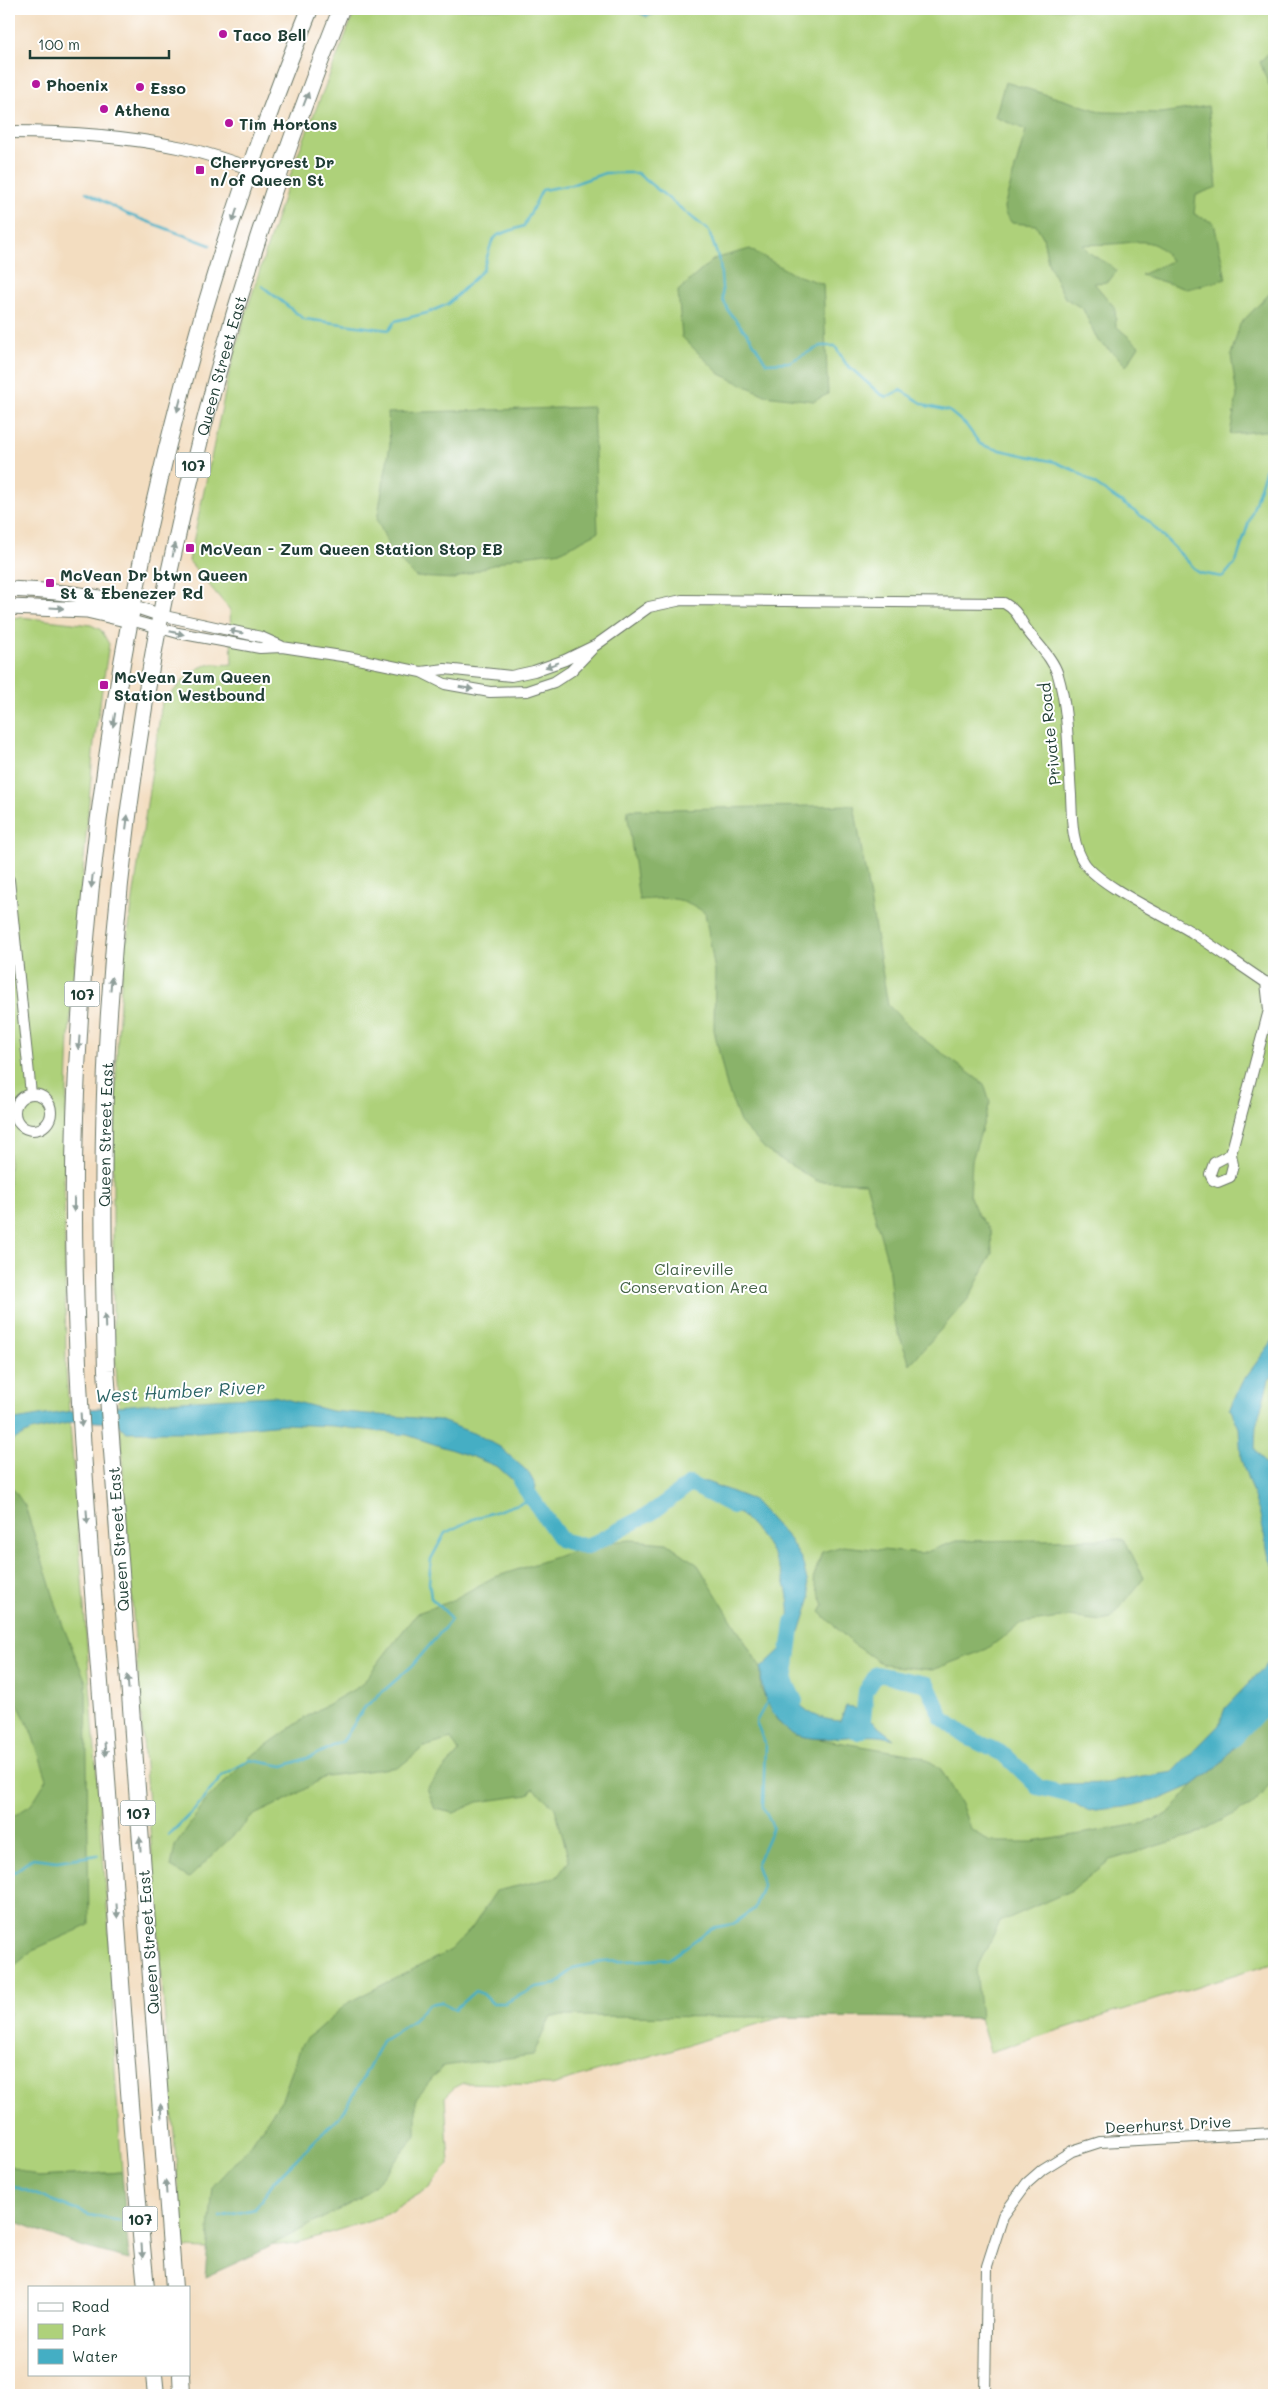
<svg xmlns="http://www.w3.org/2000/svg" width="1283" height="2404" font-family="Mali,sans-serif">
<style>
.green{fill:#aed17a;stroke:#668757}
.forest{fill:#8ab36a;stroke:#54784f}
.water{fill:#44aec4;stroke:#32767c}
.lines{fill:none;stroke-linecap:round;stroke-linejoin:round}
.stream{stroke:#44aec4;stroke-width:2.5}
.river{stroke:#44aec4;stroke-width:16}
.minor-casing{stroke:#697565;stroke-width:12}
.tertiary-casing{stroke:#697565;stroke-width:14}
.secondary-casing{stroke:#697565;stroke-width:17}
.primary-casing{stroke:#697565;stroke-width:18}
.minor{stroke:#fff;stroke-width:10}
.tertiary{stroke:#fff;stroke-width:12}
.secondary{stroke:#fff;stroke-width:15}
.primary{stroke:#fff;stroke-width:16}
.oneway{fill:#8f9e9a}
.poi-dot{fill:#b5179e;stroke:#fff;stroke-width:2}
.labels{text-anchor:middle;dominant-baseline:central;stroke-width:4;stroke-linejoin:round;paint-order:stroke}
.shield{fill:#fff;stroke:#627771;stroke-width:1}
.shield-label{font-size:15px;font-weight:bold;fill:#1f3d34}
.poi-label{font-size:16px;font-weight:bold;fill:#1f3d34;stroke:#fff;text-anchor:start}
.street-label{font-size:16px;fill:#1f3d34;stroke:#fff}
.park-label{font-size:16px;fill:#436246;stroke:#fff}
.water-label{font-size:18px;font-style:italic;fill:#2c6566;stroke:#fff}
</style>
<rect width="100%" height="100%" fill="#fff"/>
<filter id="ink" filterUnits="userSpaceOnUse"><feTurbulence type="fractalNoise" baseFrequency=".02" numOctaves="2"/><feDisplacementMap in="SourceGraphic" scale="10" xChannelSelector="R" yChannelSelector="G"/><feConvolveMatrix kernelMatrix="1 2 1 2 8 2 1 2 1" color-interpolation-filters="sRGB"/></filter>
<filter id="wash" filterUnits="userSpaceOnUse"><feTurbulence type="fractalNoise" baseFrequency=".0096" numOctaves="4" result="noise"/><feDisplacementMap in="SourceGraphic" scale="20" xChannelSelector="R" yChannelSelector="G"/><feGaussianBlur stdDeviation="1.12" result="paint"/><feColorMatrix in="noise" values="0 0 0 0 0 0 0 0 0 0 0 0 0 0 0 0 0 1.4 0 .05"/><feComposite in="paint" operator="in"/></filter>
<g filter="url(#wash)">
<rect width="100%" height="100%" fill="#f3ddc0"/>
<path class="green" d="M356,9H1274V1962L990,2052L980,2018L782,2017L552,2085L463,2083L455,2087L445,2097L449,2164L429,2188L383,2216L297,2243L231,2250L183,2248L132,1601L113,1324V1157L117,1047L124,940H127L162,702C179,689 188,667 212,664C219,664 226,665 232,664L230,610L189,561L229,374L244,319L294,164Z
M20,617L91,625L101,630L109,644L94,742L69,1035L64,1171L66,1372L112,1971L115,2071L122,2172L9,2179V618Z"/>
<path class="forest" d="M1274,47V98L1260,62Z
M1005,82L1103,112L1162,113L1208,106L1217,187L1196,195L1194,214L1214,223L1226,279L1187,289L1141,275L1171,261C1155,234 1137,243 1111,244C1102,245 1093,244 1083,245C1094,261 1103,257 1117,271L1108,282L1094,283L1115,308L1116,326L1139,346L1126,366L1117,356L1098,341L1083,309L1065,298L1048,263L1043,237L1036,225L1012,223L1005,214L1004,207L1026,130L995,117Z
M750,249L793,274L823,284L828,394L814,401L765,395L720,374L682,337L678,291L714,259Z
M1274,289V430L1230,434L1237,396L1231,355L1240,324Z
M593,407L598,532L562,551L515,557L454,579L416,577L393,554L377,520L390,445L388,413Z
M854,805L888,1005L919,1036L984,1084L990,1103L972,1160L970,1197L978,1215L991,1231L992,1253L969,1298L910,1364L894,1321L888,1263L866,1183L817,1181L767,1151L740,1122L727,1087L714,1030L715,971L705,913C680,895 669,898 639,900L627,810Z
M9,1483L25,1506L63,1626L86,1682L89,1925L35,1949L9,1970V1819L31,1805L47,1779L31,1731L9,1686Z
M1124,1539L1144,1578L1111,1619L1101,1621L1069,1617L1022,1623L987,1649L932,1670L884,1665L852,1643L820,1612L824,1605L813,1579L822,1552L843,1546L921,1554L956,1541Z
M631,1540L667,1543L698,1565L761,1668V1689L778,1722L795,1735L921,1756L940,1768L962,1806L970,1829L990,1842H1033L1145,1823L1168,1814L1193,1785L1222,1763L1235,1746L1252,1717L1274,1692V1782L1253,1804L1194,1835L1110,1860L1072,1890L1000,1922L976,1969L981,2018L551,2016L533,2055L443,2066L416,2098V2135L385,2174L361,2198L249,2257L205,2277L213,2186L248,2148L282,2099L302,2043L349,2002L451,1950L472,1928L496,1891L557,1877L569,1861L555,1808L533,1788L528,1795L478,1802L454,1813L435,1809L427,1788L459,1752L451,1739L424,1747L399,1767L326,1776L292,1797L254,1815L189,1878L171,1867L175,1846L205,1802L250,1757L309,1715L360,1686L417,1613L449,1602L492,1578L598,1543Z
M9,2165L38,2177L122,2172L129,2259L80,2246L9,2219Z"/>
<path class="water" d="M630,9H664L647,17Z
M1274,1339V1374L1269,1380L1256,1426L1255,1449L1274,1477V1567L1269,1558L1260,1515L1241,1459L1239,1428L1230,1408L1242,1382Z
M274,1396L331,1411L439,1420L478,1435L500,1447L528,1472L536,1486L533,1499L498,1467L473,1457L407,1435L333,1426L284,1424L199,1432H127L115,1423L78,1421L31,1431L9,1442V1421C96,1405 185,1400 274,1396Z
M687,1480L707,1482L753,1500L789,1539L802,1560L811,1597L800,1632L790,1645L784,1643C786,1636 788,1628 789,1621C793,1571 757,1519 714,1496C705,1491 692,1488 682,1485Z
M781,1649C786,1688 795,1718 840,1721L846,1706L853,1707L894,1739C855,1726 797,1759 773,1713C763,1695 761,1688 761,1668Z
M1274,1657V1692L1252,1717L1235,1746L1222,1763L1193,1785L1161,1799L1125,1807L1087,1811L1053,1790L1061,1784L1107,1783L1173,1772L1219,1725L1225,1708Z"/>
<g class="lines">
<path class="stream" d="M86,192L127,214L210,245
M262,286L304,319L389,330L395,321L427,313L448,304L483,270L492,241L498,235L524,226L542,190L571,185L605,173H637L709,231L720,263L723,300L729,312L750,337L766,363L789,362L821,346H835L846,364L880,394L887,397L900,390L927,406L949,411L966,425L980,444L991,448L1055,462L1076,471L1147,520L1199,573L1223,577L1236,562L1274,444
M781,1649L784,1643
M169,1835L195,1809L223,1775L250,1760L283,1766L311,1757L343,1741L365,1707L412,1666L451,1620L445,1611L431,1598L429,1582L431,1559L445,1533L473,1519L533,1499
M9,1876L33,1858L57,1861L98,1855
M9,2184L89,2215L119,2221
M220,2217L255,2209L274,2181L340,2116L361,2082L382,2041L411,2022L429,2004L441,2002L455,2009L475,1991L483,1994L492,2003H505L536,1987L557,1984L573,1968L602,1962L669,1959L712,1928L733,1924L754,1909L763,1886L756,1865L773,1827L763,1807L765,1743L756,1722L767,1702"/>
<path class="river" d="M520,1481L561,1540L587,1547L651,1513L690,1484L733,1506
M793,1623L785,1681L795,1701
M857,1732L862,1730L866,1691L877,1674L927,1684L942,1718L967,1737L1005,1755L1038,1787L1074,1796
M1234,1739L1260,1711L1274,1682"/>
</g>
</g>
<g filter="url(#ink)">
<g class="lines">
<defs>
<path id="minor" d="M160,615L261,637L281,646
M130,620L178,633L260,648L282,647L348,657L421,672L445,684L490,692L527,691L554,682L571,671L592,649
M421,672L445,669L511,676L534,671L565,660L596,645L649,607L682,600L1004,603C1020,612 1019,621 1030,634C1040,647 1053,659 1058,675C1069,712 1068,755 1071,795C1072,817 1071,844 1085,864C1102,887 1166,916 1193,933C1220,951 1247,970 1274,988
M9,880L31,1094
M15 1112a18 18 0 1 1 36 0a18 18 0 1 1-36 0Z
M1231,1154L1233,1165L1230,1177L1218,1182L1213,1180L1210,1174L1214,1163L1231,1154L1269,1010L1266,982
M985,2395L987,2266L1003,2216L1027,2183L1043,2169L1072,2151L1100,2142L1274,2133"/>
<path id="tertiary" d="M9,132C68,132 125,136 183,148C215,155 246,167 277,178
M133,606L160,615"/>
<path id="secondary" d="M9,589C51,591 92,594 133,606
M9,607L87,610L130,620"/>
<g id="primary">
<path d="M146,2288C127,2095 116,1901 102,1709C87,1512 69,1315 75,1117C88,738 166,359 310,9"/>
<path id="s1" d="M174,2288L106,1370C103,1251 101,1132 109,1013C131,668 212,329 341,9"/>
<path d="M154,2375L156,2395"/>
<path d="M181,2375L182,2395"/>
</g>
</defs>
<use href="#minor" class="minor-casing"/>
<use href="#tertiary" class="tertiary-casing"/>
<use href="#secondary" class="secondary-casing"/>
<use href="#primary" class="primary-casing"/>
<use href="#minor" class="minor"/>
<use href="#tertiary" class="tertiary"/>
<use href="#secondary" class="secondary"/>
<use href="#primary" class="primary"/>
</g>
<defs><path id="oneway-solid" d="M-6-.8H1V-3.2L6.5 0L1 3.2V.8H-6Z" transform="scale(1.25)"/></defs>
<g class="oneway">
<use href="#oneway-solid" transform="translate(306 99) rotate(-69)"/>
<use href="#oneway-solid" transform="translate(235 215) rotate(108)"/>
<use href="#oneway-solid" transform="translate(179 405) rotate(105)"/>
<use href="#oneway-solid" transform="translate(174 550) rotate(-78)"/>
<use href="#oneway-solid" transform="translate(57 608) rotate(3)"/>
<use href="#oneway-solid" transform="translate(236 632) rotate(-169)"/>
<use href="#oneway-solid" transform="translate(177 633) rotate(13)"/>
<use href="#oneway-solid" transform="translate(552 665) rotate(160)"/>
<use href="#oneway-solid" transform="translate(466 688) rotate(10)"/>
<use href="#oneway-solid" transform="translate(114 720) rotate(99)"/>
<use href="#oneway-solid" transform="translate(127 822) rotate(-83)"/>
<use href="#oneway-solid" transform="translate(92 881) rotate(96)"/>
<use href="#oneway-solid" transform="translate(111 984) rotate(-86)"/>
<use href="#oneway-solid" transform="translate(79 1043) rotate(94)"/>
<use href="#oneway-solid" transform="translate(74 1205) rotate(90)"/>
<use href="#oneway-solid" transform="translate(105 1321) rotate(-92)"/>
<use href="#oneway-solid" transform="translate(81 1420) rotate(87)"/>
<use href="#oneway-solid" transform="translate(87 1517) rotate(86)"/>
<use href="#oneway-solid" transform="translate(128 1682) rotate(-94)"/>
<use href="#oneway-solid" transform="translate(105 1749) rotate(86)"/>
<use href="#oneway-solid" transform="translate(140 1844) rotate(-94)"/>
<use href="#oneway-solid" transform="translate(117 1911) rotate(86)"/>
<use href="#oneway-solid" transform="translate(161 2111) rotate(-94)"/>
<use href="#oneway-solid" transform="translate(166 2187) rotate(-94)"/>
<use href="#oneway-solid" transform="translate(142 2251) rotate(86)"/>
</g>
</g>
<g class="poi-dot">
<circle cx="223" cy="34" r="5"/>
<circle cx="36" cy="84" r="5"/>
<circle cx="140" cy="87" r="5"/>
<circle cx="104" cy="109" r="5"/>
<circle cx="229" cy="123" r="5"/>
<rect x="195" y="165" width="10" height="10" rx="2.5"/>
<rect x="185" y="543" width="10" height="10" rx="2.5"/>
<rect x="45" y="578" width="10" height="10" rx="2.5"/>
<rect x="99" y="680" width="10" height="10" rx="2.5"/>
</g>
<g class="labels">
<g class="shield">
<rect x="175.5" y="452.5" width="35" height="25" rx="4"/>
<rect x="64.5" y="981.5" width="35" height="25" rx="4"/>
<rect x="120.5" y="1800.5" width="35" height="25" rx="4"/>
<rect x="122.5" y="2206.5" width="35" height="25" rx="4"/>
</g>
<g class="shield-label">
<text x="193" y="465">107</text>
<text x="82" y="994">107</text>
<text x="138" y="1813">107</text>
<text x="140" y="2219">107</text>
</g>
<g class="poi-label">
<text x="233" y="34">Taco Bell</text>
<text x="46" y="84">Phoenix</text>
<text x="150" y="87">Esso</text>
<text x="114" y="109">Athena</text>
<text x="239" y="123">Tim Hortons</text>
<text x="210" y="161">Cherrycrest Dr<tspan x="210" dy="18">n/of Queen St</tspan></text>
<text x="200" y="548">McVean - Zum Queen Station Stop EB</text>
<text x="60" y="574">McVean Dr btwn Queen<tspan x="60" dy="18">St &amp; Ebenezer Rd</tspan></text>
<text x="114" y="676">McVean Zum Queen<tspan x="114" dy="18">Station Westbound</tspan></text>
</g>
<g class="street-label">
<text stroke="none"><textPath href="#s1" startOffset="1936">Queen Street East</textPath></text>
<text transform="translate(1049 734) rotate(-96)">Private Road</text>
<text stroke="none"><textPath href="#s1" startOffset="1156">Queen Street East</textPath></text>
<text transform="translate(118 1539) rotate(-94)">Queen Street East</text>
<text transform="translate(148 1942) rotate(-94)">Queen Street East</text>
<text transform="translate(1168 2124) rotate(-3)">Deerhurst Drive</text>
</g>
<g class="park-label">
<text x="694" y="1268">Claireville<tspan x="694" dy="18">Conservation Area</tspan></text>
</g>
<g class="water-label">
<text transform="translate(180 1391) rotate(-3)">West Humber River</text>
</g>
</g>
<rect width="1283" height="2404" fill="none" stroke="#fff" stroke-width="30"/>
<rect x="28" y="2286" width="162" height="90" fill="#ffffff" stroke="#a5b1ae"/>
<rect x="38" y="2303" width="25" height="8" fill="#ffffff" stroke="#a5b1ae"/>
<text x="72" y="2312" font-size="15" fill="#1f3d34">Road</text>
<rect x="38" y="2324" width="25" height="15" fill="#aed17a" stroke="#a5b1ae"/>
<text x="72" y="2336" font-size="15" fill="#1f3d34">Park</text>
<rect x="38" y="2349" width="25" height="15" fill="#44aec4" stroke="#a5b1ae"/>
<text x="72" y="2362" font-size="15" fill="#1f3d34">Water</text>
<path d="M30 50v8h139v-8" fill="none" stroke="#1f3d34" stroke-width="2.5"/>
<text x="38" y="50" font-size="15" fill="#1f3d34" stroke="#ffffff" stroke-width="4" paint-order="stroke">100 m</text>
</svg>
